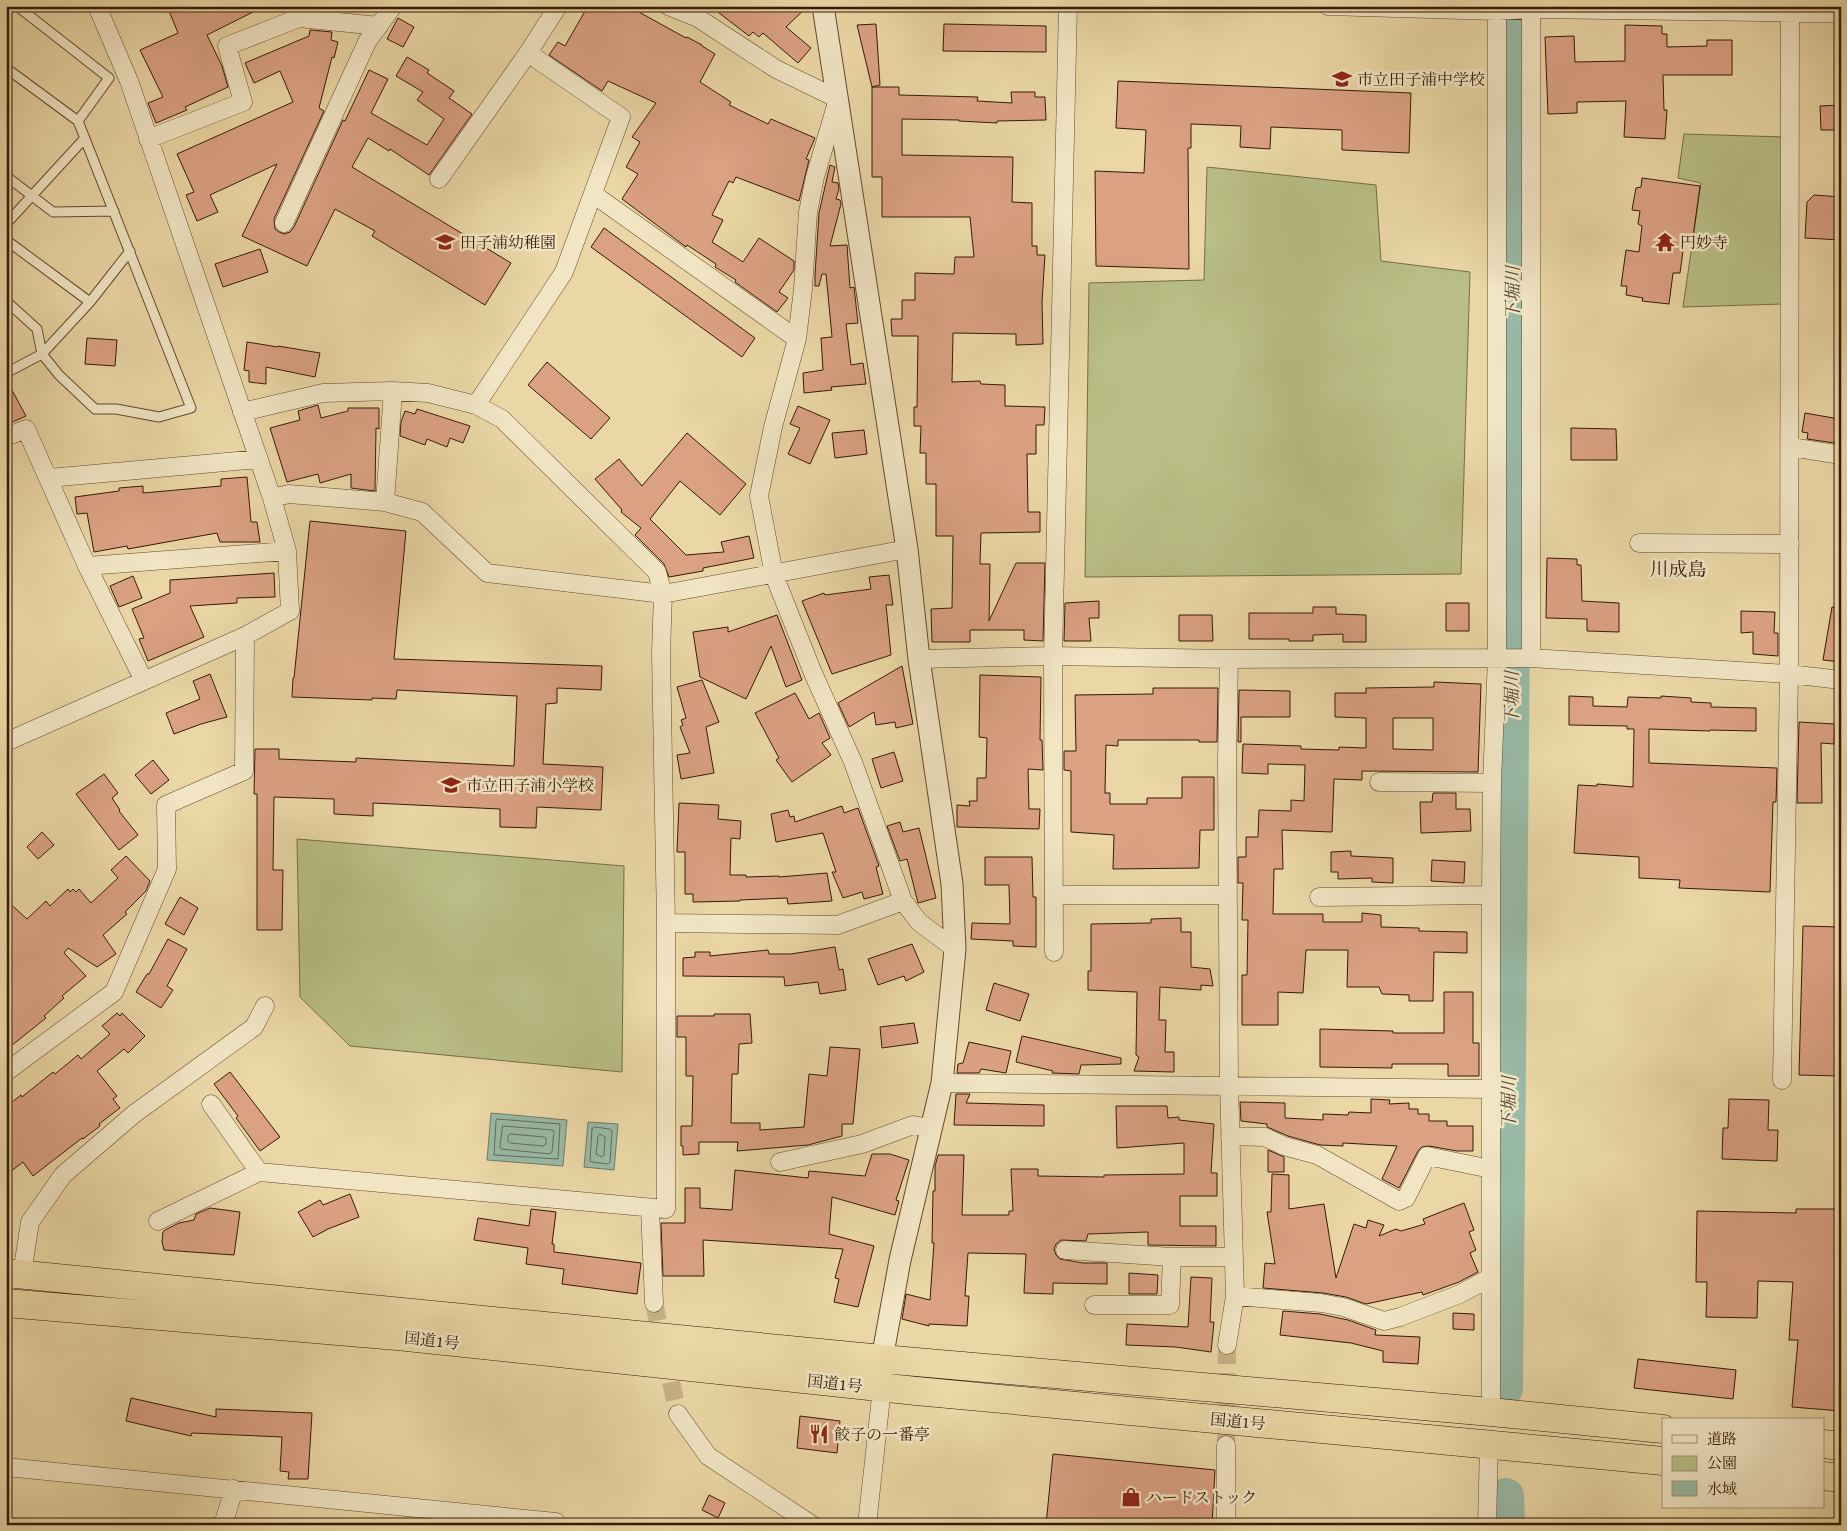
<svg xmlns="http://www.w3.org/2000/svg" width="1847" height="1531" font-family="'Gentium Book Plus','Noto Serif JP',serif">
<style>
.green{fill:#b8be85;stroke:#776c46}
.water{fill:#98baa6;stroke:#717a66}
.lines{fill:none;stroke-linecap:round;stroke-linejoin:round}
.shore{stroke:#676a56;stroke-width:1}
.river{stroke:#98baa6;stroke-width:36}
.building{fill:#daa183;stroke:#361907;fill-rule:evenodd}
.minor-tunnel{stroke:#c6b185;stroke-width:18;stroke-dasharray:18 9;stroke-linecap:butt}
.service-casing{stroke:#63482e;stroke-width:11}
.minor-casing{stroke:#63482e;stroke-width:19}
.tertiary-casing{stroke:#63482e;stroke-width:23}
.trunk-casing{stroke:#361907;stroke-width:29}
.service{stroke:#f1e5c4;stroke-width:9}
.minor{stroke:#f1e5c4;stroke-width:18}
.tertiary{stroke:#f1e5c4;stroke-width:21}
.trunk{stroke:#ead7a5;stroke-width:28}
.labels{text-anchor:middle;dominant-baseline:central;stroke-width:5;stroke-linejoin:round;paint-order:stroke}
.poi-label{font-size:16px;fill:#361907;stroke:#f1e5c4;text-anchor:start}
.street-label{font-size:16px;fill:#361907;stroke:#f1e5c4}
.water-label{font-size:18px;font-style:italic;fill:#534937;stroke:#f1e5c4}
.quarter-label{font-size:19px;fill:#361907;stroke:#f1e5c4}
</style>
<rect width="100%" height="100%" fill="#ead7a5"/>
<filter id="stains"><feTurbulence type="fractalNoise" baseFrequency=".004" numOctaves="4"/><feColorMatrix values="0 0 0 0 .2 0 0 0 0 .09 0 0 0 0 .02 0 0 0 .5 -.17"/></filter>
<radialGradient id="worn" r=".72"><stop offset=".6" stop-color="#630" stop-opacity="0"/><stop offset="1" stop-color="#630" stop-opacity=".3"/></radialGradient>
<path class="green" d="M1684,134L1786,137L1783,304L1683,307L1701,183L1678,178Z
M1207,167L1376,185L1381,261L1470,272L1461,574L1085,577L1089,283L1204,280Z
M297,839L624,866L622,1072L350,1046L300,997Z"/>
<path class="water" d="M491,1113L567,1120L563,1166L487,1160Z
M588,1122L618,1124L614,1170L584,1167Z"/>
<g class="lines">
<path class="shore" d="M497,1119L560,1124L558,1159L494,1155L496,1121Z
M503,1126L553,1130L554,1132L552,1152L550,1154L501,1149L500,1147Z
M595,1127L610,1129L612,1131L610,1162L608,1164L592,1162L590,1161L592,1129Z
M511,1134L544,1137L546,1138V1144L543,1146L510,1143L508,1141V1136Z
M600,1134L605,1137L604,1155L602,1157L596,1154L598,1136Z"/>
<path class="river" d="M1505,1389L1512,628L1513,6
M1506,1496L1507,1525"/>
</g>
<path class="building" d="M167,6H265L207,35L222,66L228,87L185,107L187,110L156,123L148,103L163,97L140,50L178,33Z
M588,6H628L686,38L687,37L702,45V46L715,54L700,82L731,102L729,105L768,124L771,119L815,138L806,159L809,160L799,201L736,177L733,183L729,181L712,215L723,220L712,242L743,262L759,238L794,261V270L779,292L788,298L777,312L735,282L736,280L715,267L716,264L687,245L686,247L622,199L638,174L626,167L640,142L632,137L656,103L608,81L602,91L549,55L558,42L565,46Z
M710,6H808L786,27L811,48L798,63L763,33L759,37L753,32L749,36Z
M398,18L414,27L403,47L387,39Z
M876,24L880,85L872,87H899V95L978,97L977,101L1012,103L1011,92H1035V97H1045L1046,120L997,121V123L959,121V120L902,119V155L1013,157L1012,202L1032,203V246H1037V255H1045L1042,302L1043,344L1016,345V334L953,333L952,382L980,381L981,384L1005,385V406L1045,407L1044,425H1036V454H1027L1028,512H1040V532L981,533L980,564H990L989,621L1016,563H1045L1043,641L1024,640V630H970V642H932L931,609L952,608L953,536H936V484H926V453H920L921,426H914V407H917L918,336H892L891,319H902V300H915V273L954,274L955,257H974L970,217H882V177H872V87L857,25Z
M944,24L1046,26V52L943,51Z
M1625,25L1662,26V34H1667V47L1707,46V40H1732V75H1663L1664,110H1667L1665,139L1624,137L1626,101L1577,102V113L1548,114L1545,37L1574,36L1575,62L1625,61Z
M310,30L332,32L331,40L338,42L334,58L332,57L319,108L324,111L274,219L275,229L279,232L284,234L290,232L294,227L343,120L345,121L369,70L388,79L371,113L427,145L444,119L417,100L423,92L396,76L407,57L429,70L427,73L454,91L449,98L472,114L429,175L390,149L389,151L368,138L352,167L511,263L485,305L372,236L375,231L335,209L307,266L242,236L277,164L210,195L218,212L197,221L186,195L194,192L177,154L293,102L280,71L254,83L245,63L309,36Z
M1118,81L1411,93L1409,153L1342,150V130L1271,127L1270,149L1240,147L1241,126L1191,124V148H1188L1189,269L1096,266L1095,171L1144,173L1146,130L1116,128Z
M1841,105V130H1821L1820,106Z
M830,165L835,167L832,182L838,183L839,189L836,199L840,200L841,204L830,246L847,245L850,288L854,287L858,323L846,324L851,365L863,363L866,384L831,387L832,390L804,393L803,373L823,370L821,338L832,337L826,274H822L819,286H815V275L819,213Z
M1642,178L1700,186L1693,237L1685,236L1680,273H1673L1669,304L1642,301L1643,298L1626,295L1627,286H1621L1626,250L1639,252L1642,226L1638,224L1640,211L1632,210L1636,188L1641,187Z
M1814,195L1841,197V240L1805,238L1807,202Z
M604,228L755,338L742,357L591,247Z
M260,249L268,272L223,287L215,264Z
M87,338L117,340L115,366L85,364Z
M247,342L278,347V346L320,353L315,377L266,367V384L249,382V371L244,370Z
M547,362L610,418L591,439L528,385Z
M6,379L26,416L6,425Z
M318,405L321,418L348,411V408H379V429L376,428L375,491L351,488V474L320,483L318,474L287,482L270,428L300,420L298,411Z
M798,406L830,420L810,464L788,454L800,428L790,424Z
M417,409L470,426L463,443L450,438L447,447L427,439L425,445L400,436L401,422L405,411L415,414Z
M1805,413L1839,419L1835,443L1807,439L1808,433L1802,432Z
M1571,428L1616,429L1617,460H1571Z
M864,430L867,454L835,458L832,433Z
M687,433L746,484L720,515L680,481L650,519L686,555L724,552L721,542L749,536L754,558L703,568V571L669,577L664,564L635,535L641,528L621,512L622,510L595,479L619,459L642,486Z
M247,477L251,522H257L260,542H220L217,533L128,549L127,546L94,552L87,513L77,514L75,497L119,491V488L143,486V493L221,486V479Z
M310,521L406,531L394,659L602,666L601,690L557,688V703L546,704L543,764L603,767L601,810L537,807L536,828L500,827V809L373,803V816L334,814V799L274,797L273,870H283L282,930H257V794H254L255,749H279V759L356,762V758L514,766L517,696L397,690L396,699L372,698V700L292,697L293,678H294Z
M1547,558L1577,559V565H1581L1582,601L1619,603V632L1587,631V619L1546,618Z
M274,573L275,597L237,598V603L190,606L204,637L148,661L139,639L144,638L132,609L170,593V580Z
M889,575L893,605H886L891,655L832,674L802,601L824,593L825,595L871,589L869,577Z
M133,576L142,598L119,607L110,586Z
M1099,601V618H1089L1091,641H1064L1065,603Z
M1446,603H1469V631H1446Z
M1313,607H1336V614L1366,615V642H1343V634L1313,635V641H1289V639H1249V613H1313Z
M1832,607L1841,608V662L1823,660Z
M1741,611L1775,612L1774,633H1778V656L1753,654V632L1741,633Z
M777,615L802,680L786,687L771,646L746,699L700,677L693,632L728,627V632Z
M1179,615H1212L1213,641H1179Z
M902,666L913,724L896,728L895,722L876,725L874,712L849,727L838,703Z
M210,674L227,717L201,724L174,734L166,713L200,699L193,681Z
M980,675L1041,677L1040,740H1042L1043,770L1028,769L1029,809H1040L1039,829L957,827V805L970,806L969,801H977V778H986L987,738L979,737Z
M702,680L719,722L706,727L714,773L681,779L677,755L690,753L680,727L683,725L681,720L686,718L677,687Z
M1434,682L1481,684L1478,772L1362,771V780L1334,779L1332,832L1282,830L1283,869H1274L1273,914H1323V922H1362V913L1381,915V927L1419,928V931L1467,932V953L1434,952L1433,1001H1409V995L1382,994L1379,987H1347L1348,950H1306L1303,993L1278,992V1025H1242V975H1247L1248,920H1242L1243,883H1238V857H1246V837H1258L1259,810L1291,811V800L1304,801L1305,765L1268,764V774L1242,773L1243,744L1301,746V749L1339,750V747L1366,748V718L1335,717V693H1366V688L1434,687ZM1393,718H1433V750L1393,749Z
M1153,688H1218L1217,742H1199V740H1118V746L1106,745L1105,793H1110V804H1147V798H1182V777H1214V830H1200L1199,868L1113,869L1114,835L1071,832V771L1064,770V751H1076L1075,695L1153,694Z
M1239,690L1290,691V717H1241V742H1238Z
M795,693L809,719L819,713L830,738L822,743L831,755L792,782L776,760L779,758L755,713Z
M1569,696L1593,697V706L1627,707L1628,697L1661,698V696L1691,698V702L1711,703V707L1756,708V731L1710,730V731L1649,729V763L1777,768L1776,802H1773L1770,892L1679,888L1680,880L1639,878V857L1574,853L1578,785L1597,786V784L1633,787L1634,729H1627V726L1569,725Z
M1799,722L1835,724L1834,744L1821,743L1822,803H1797Z
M894,752L903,781L881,788L872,759Z
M153,760L169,780L151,794L135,775Z
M104,774L118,793L112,798L120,810L119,811L138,835L119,850L76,794Z
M1433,793H1456V809H1470L1471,831L1421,833L1420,802H1432Z
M679,803L719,805L718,819L741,821L740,839L731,838L730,875H746V877L779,876V877L827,873L832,901L788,904L787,898L740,900V901L693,902V894H685V852H677Z
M842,806L844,813L858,808L879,866L876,867L883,894L864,899L862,892L843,898L832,872H836L823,833L776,842L771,814L788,810L790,817L794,816L795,822Z
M900,822L903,832L919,828L936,898L918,903L907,859L900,861L887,826Z
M42,832L54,845L38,859L27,847Z
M1351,851V856L1393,858V883L1372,882V878L1338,879V872H1331V852Z
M126,856L150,881L146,891L125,912L127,914L103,935L116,954L97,967L68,948L64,953L86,976L62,996L64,998L44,1016L46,1018L6,1050V900L27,919L46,901L50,906L68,889L70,892L73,889L76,892L79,889L91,903L118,878L111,870Z
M985,857H1032L1033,897H1036V947L1013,946V941L971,939L972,923L1010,924L1009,885H985Z
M1432,860L1465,862L1464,883L1431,881Z
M180,897L198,908L184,935L165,924Z
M1181,918V932H1191V967L1210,969L1213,986L1201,985V990L1160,987L1159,1020H1166L1165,1052H1174V1072L1134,1071L1139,1057L1136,1055L1137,992L1088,990V971H1091V924L1151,923V919Z
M1803,926L1841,927V1076L1799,1075Z
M168,939L187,949L167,986L173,990L161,1008L136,992L147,974H149Z
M912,944L924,972L906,981L904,976L878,985L868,959Z
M835,947L839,970L843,969L846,990L820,994L818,982L785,986L784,977L683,976V958L695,957V952H710V956L768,950L769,954H791Z
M994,983L1029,994L1020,1021L986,1010Z
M1444,992H1473V1043H1479V1076H1448V1064H1392V1068L1320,1067V1029L1393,1031V1033H1444Z
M117,1013L120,1016L122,1013L145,1036L128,1053L124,1049L97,1071L117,1096L113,1099L120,1108L99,1124L100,1126L83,1139L82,1138L33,1176L23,1162L6,1175V1107L21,1095L22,1097L53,1072L55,1074L78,1055L81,1059L110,1034L102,1026Z
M714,1014H750L752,1043L739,1044L738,1074H732L731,1123H760V1130L804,1127L809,1074L827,1076L830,1047L860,1049L853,1124H842V1136L808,1145L737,1151L738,1142H699V1154L683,1155V1146H681V1126H692L693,1076H686V1037H677V1016H714Z
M914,1023L918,1043L882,1048L880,1027Z
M1022,1036L1121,1058V1064L1081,1065L1079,1074L1052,1073L1053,1071L1016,1062Z
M969,1042L1011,1051L1006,1073L981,1069L979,1073H957L958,1064L963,1063Z
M230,1072L280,1137L260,1151L236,1118L238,1116L214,1084Z
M956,1094H970L966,1103L1044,1105V1126L954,1125Z
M1371,1099L1390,1100L1389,1104L1409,1103V1109H1418V1114H1429V1121H1447V1126H1473V1151H1457L1429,1146L1422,1147L1418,1151L1399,1188L1382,1179L1397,1146L1343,1143V1146L1320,1145L1288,1136L1267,1127V1124L1241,1121L1240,1102L1285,1103V1118L1323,1120V1114L1348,1115L1349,1112L1371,1113Z
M1729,1099L1769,1100L1768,1130H1778L1777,1161L1722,1159L1723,1128H1728Z
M1116,1106H1167L1168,1118L1179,1117V1120L1214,1124L1211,1173H1217V1196H1180V1226H1216V1246L1148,1245V1232L1088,1234L1086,1241L1061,1240L1056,1244L1054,1249L1056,1255L1060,1259L1083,1263H1107V1284L1053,1283V1294L1024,1293L1026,1254L968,1253L965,1296H969L967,1326L929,1324V1326L902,1319L906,1294L930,1300L934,1243H932L933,1191H935V1166L938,1155H964L962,1215H1009V1211H1013L1011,1169H1038V1176L1104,1177V1175L1184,1174V1143L1117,1148Z
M1268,1150L1284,1157V1172H1268Z
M872,1154H890L909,1160L896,1200L899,1201L895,1215L832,1197L829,1234L874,1246L858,1307L834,1302L839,1279L835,1278L843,1249L703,1240L704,1276H663L661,1223H685V1188H700V1208L732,1210L735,1170L808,1178L809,1171L865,1176Z
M1272,1174L1289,1175V1209L1324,1204L1336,1278L1354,1224L1366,1228L1368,1220L1384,1225L1379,1236L1396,1229L1401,1231L1425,1224L1423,1219L1464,1203L1474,1230L1469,1232L1476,1250L1470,1253L1478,1272L1459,1282L1423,1295L1422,1292L1366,1304L1346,1297L1323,1293L1263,1288L1265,1263L1275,1264L1267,1212H1271Z
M350,1194L359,1217L328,1229L313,1237L298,1212L320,1200L323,1205Z
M210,1208L240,1212L234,1255L164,1250L162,1242L163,1232L165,1230L179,1223L194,1220L196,1214Z
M531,1209L556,1212L552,1244H554V1252L641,1263L637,1294L562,1284L564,1269L526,1264L528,1248L474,1240L478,1218L529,1226Z
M1796,1209H1841V1411L1792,1407L1798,1340H1789L1793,1282L1758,1281L1757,1318L1706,1317L1707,1282H1696L1697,1211L1796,1213Z
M1129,1273L1158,1275L1157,1294H1129Z
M1191,1277L1212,1278L1210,1322H1214L1211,1352L1176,1347L1126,1345L1127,1324L1188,1327Z
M1283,1311L1320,1314L1348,1320L1376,1330L1375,1335L1420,1337L1418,1364L1383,1362V1351L1351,1343L1280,1335Z
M1453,1313L1474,1314V1330L1453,1329Z
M1638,1359L1736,1370L1733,1399L1634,1388Z
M131,1398L216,1417V1409L312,1413L308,1479H288L289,1472L280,1471L282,1437L192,1433L191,1436L126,1421Z
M800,1416L840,1421L837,1453L797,1448Z
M1053,1454L1215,1470L1212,1525H1046Z
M709,1495L725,1503L718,1518L702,1510Z"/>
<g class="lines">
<path class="minor-tunnel" d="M654,1303L678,1414
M1226,1445L1227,1345"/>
<defs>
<path id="service" d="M6,68L78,121
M6,176L53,212L114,211
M6,224L85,138
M6,240L90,302
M6,301L37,329L42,354
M42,354L90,302L130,251
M6,373L42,354L59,375L95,409H116L159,417L191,408L78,121L109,78L17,6"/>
<path id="minor" d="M668,6L698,18L776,69L838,99L815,177L808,212L803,289L797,339L773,427L759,496L774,575L813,673L853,762L903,901L919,922L955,949
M1328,6L1497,11L1531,9L1841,13
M1531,6V658
M148,139L243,102L227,46L299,18L379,26
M439,179L528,53L558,6
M593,194L797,339
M284,223L367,42L393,6
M476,405L564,272L621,117L528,53
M6,437L26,429L87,566L144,681
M1791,447L1841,455
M49,478L259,459
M272,498L289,494L385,502L422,512L487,573L663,594L907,549
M385,502L393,391
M1639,543L1790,544
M87,566L287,551
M919,659L1053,656L1229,659L1531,658L1789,674L1841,680
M6,742L245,636L290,611L287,551L272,498L129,81L97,6
M1379,782L1492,783
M1054,895H1228
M1319,897L1491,895
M666,923L838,925L903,901
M1054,952L1053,656L1068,6
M6,1072L114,992L167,869L166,805L244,771L245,636
M1782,1080L1789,674L1790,6
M942,1083L1491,1089
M211,1104L259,1172
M1230,1136L1265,1137L1284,1146L1317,1155L1399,1201L1406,1198L1427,1156L1491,1169
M780,1162L862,1144L913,1125L930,1128
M650,1208L654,1303
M158,1221L259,1172L666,1209V923L661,653L663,594L657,572L502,419L476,405L428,393L393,391L323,393L242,412
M1065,1250L1172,1257H1233
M22,1274L30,1222L63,1175L134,1114L254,1027L265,1006
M1235,1296L1321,1303L1343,1307L1384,1321L1400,1317L1460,1294L1491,1277
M1094,1305H1170L1172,1257
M1227,1345L1235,1296L1229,1084L1227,759L1229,659
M1491,1412V895L1492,783L1497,657V6
M678,1414L708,1456L812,1525
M1226,1445V1525
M6,1467L556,1522L555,1525
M223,1525L234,1489
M867,1525L882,1388
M1487,1525L1489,1445"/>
<path id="tertiary" d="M823,6L907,549L919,659L952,884L955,949L942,1083L900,1260L882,1359V1374"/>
<path id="trunk" d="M6,1273L882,1359L1491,1412L1663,1429
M6,1303L397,1336L916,1391L1663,1461
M1823,1444L1841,1446
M1823,1476L1841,1478"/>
</defs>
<use href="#service" class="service-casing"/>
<use href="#minor" class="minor-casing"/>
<use href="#tertiary" class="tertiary-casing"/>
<use href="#trunk" class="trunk-casing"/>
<use href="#service" class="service"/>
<use href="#minor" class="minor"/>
<use href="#tertiary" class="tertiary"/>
<use href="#trunk" class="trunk"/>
</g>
<defs>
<symbol id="school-bare" viewBox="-9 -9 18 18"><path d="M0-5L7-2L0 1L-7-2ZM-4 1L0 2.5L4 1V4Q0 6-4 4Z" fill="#8f2418" stroke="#f1e5c4" stroke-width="2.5" paint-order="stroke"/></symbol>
<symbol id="temple-bare" viewBox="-9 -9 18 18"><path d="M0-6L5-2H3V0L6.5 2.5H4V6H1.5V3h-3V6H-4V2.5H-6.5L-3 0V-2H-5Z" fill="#8f2418" stroke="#f1e5c4" stroke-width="2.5" paint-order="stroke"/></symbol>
<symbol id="restaurant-bare" viewBox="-9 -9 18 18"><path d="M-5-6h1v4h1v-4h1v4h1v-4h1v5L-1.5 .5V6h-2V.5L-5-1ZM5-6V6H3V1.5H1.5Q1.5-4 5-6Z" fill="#8f2418" stroke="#f1e5c4" stroke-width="2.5" paint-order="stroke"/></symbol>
<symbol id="shop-bare" viewBox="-9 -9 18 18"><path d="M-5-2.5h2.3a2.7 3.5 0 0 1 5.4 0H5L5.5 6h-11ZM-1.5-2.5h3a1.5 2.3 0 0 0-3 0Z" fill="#8f2418" stroke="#f1e5c4" stroke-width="2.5" paint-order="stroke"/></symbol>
</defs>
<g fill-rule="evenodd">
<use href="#school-bare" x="1328" y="65" width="28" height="28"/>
<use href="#school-bare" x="431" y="228" width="28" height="28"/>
<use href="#temple-bare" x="1651" y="228" width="28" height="28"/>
<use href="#school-bare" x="437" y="771" width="28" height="28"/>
<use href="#restaurant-bare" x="805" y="1420" width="28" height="28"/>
<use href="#shop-bare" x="1117" y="1483" width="28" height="28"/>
</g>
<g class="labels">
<g class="poi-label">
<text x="1357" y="79">市立田子浦中学校</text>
<text x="460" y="242">田子浦幼稚園</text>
<text x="1680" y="242">円妙寺</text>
<text x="466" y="785">市立田子浦小学校</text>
<text x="834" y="1434">餃子の一番亭</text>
<text x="1146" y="1497">ハードストック</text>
</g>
<g class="street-label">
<text transform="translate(432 1340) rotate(6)">国道1号</text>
<text transform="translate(835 1383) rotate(6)">国道1号</text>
<text transform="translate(1238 1421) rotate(5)">国道1号</text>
</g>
<g class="water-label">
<text transform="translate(1512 293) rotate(-90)">下堀川</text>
<text transform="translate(1511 698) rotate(-90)">下堀川</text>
<text transform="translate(1508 1103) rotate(-90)">下堀川</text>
</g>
<g class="quarter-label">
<text x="1678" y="569">川成島</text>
</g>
</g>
<rect width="1847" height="1531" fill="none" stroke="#ead7a5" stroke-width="25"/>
<rect x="8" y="8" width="1832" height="1516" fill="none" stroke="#361907" stroke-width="2.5"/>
<rect x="12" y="12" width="1822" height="1506" fill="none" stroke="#361907"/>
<rect x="1662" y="1418" width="162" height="90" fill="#f1e5c4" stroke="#a69378"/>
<rect x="1672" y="1435" width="25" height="8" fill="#f1e5c4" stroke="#a69378"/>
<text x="1707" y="1444" font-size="15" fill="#361907">道路</text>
<rect x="1672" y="1456" width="25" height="15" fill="#b8be85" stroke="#a69378"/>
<text x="1707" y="1468" font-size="15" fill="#361907">公園</text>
<rect x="1672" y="1481" width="25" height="15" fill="#98baa6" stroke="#a69378"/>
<text x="1707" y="1494" font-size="15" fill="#361907">水域</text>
<rect width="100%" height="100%" filter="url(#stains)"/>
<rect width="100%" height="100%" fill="url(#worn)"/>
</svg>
